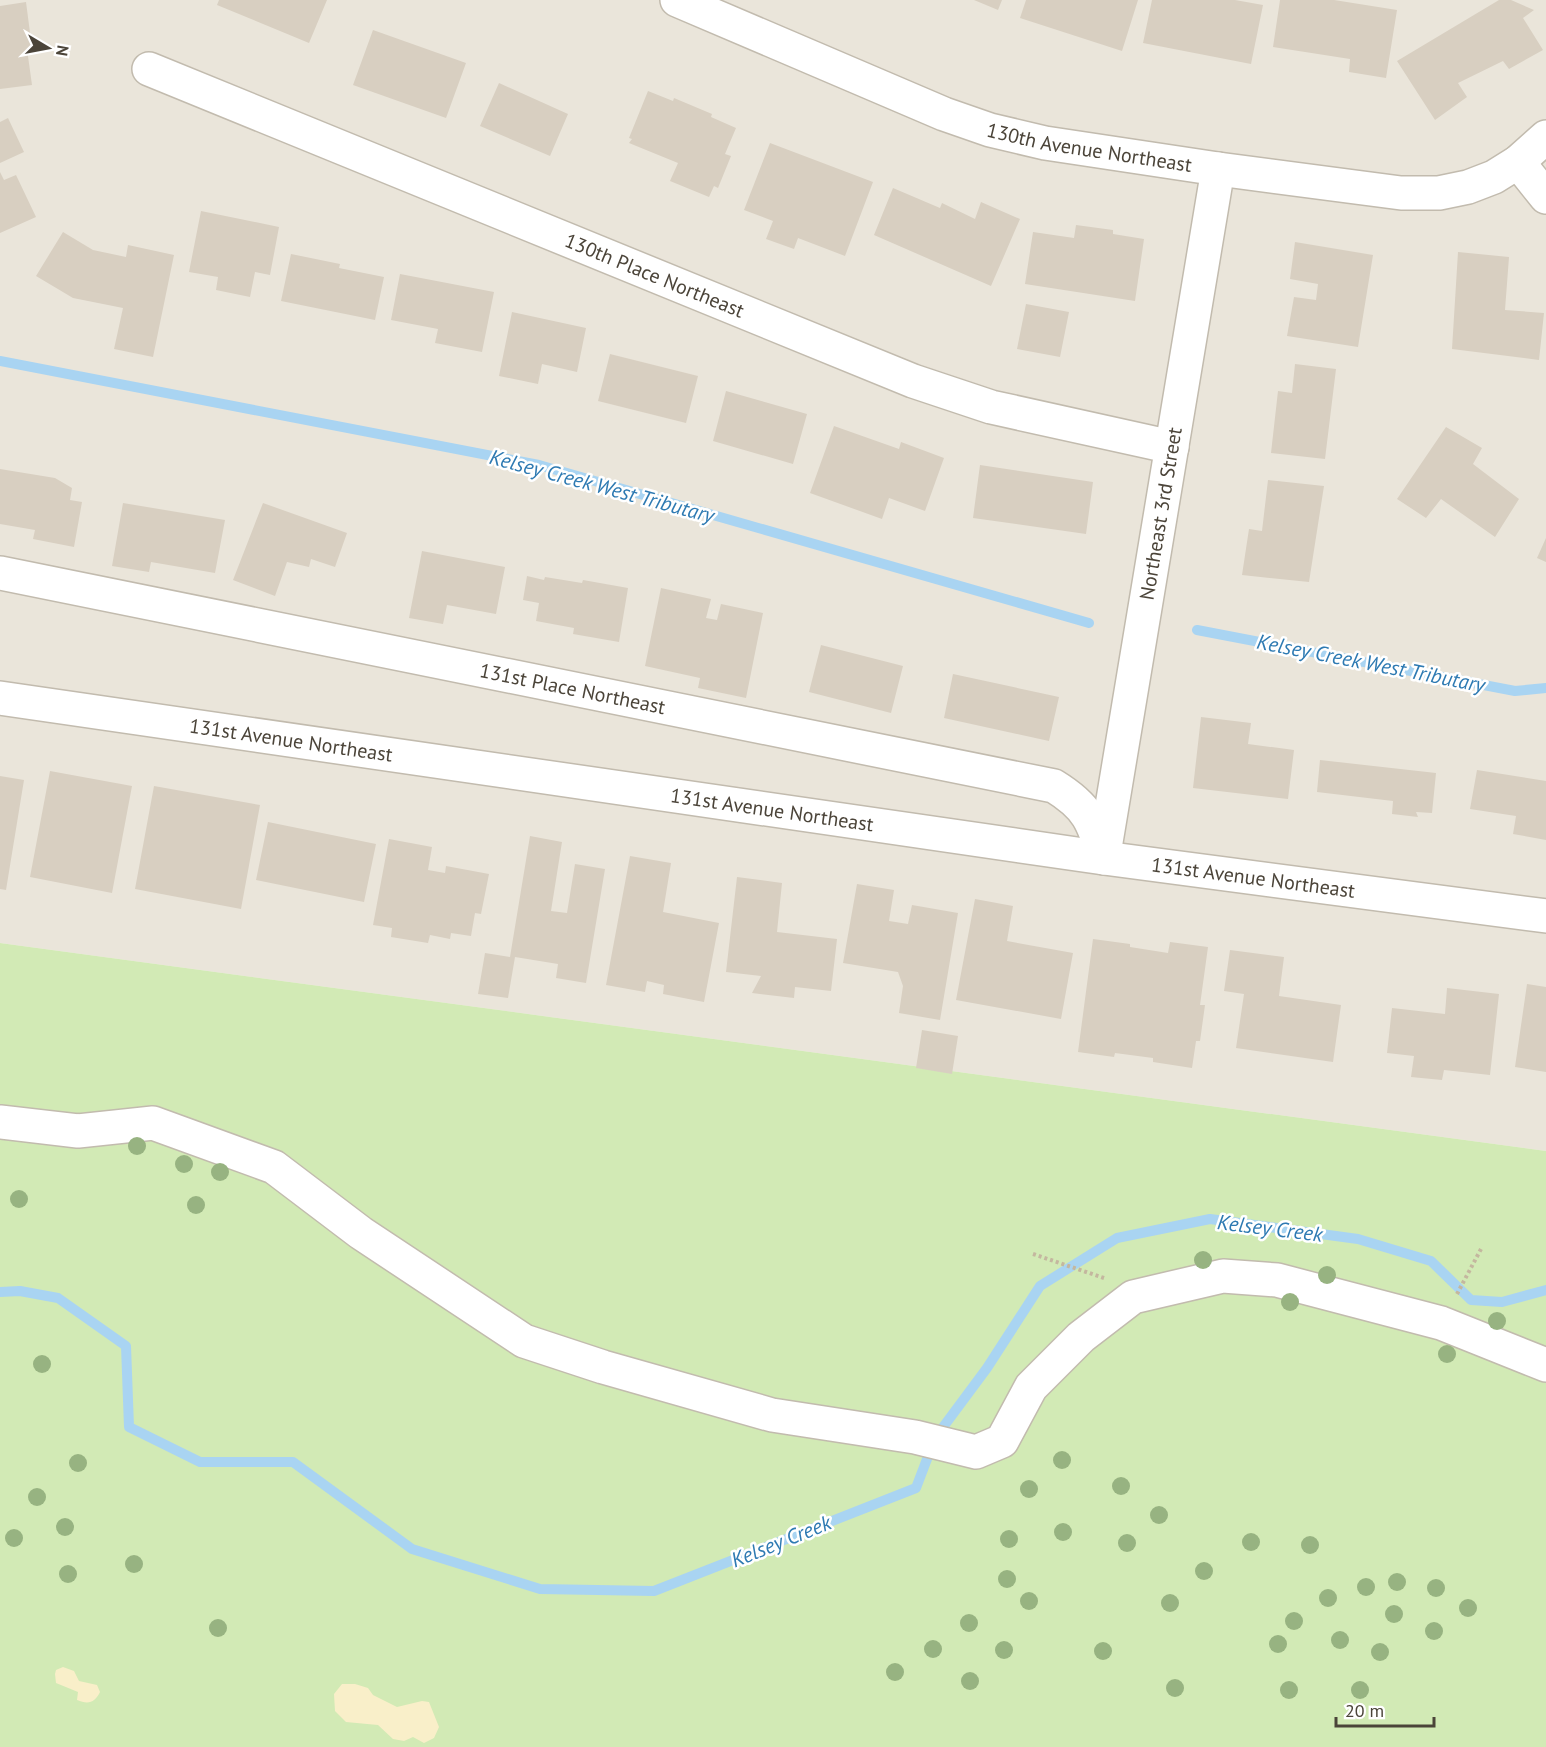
<svg xmlns="http://www.w3.org/2000/svg" width="1546" height="1747" font-family="'PT Sans',sans-serif">
<style>
.residential{fill:#eae5da}
.green{fill:#d2eab5}
.sand{fill:#f9efc9}
.lines{fill:none;stroke-linecap:round;stroke-linejoin:round}
.stream{stroke:#a9d4f2;stroke-width:10}
.building{fill:#d8cfc1}
.minor-casing{stroke:#c2bbae;stroke-width:36}
.path{stroke:#c4b79f;stroke-width:4;stroke-dasharray:3 3;stroke-linecap:butt}
.minor{stroke:#fff;stroke-width:33}
.tree{fill:#97b381}
.labels{text-anchor:middle;dominant-baseline:central;stroke-width:5;stroke-linejoin:round;paint-order:stroke}
.street-label{font-size:20px;fill:#4b4439;stroke:#fff}
.water-label{font-size:21px;font-style:italic;fill:#2e7ab2;stroke:#fff}
</style>
<rect width="100%" height="100%" fill="#f6f3ec"/>
<path class="residential" d="M0,0H1546V1151L0,943Z"/>
<path class="green" d="M0,943L1546,1151V1747H0Z"/>
<path class="sand" d="M63,1667L74,1671L79,1681L97,1685L100,1692C95,1702 89,1705 77,1700L78,1692L56,1683L55,1674L56,1670Z
M342,1684H355L368,1688L373,1695L397,1707L422,1701L429,1702L439,1727L434,1738L424,1743L413,1737L404,1741L393,1739L378,1725L346,1722L335,1711L334,1694Z"/>
<g class="lines">
<path class="stream" d="M0,361L539,465L1089,623
M1197,630L1515,691L1546,688
M0,1292L20,1291L58,1298L126,1346L129,1427L200,1462H293L412,1549L540,1589L654,1591L916,1488L935,1438L987,1368L1040,1286L1117,1238L1210,1219L1358,1239L1431,1261L1471,1300L1502,1302L1546,1290"/>
</g>
<path class="building" d="M219,0H327L309,43L217,5Z
M974,0H1002L998,10Z
M1026,0H1138L1122,51L1020,18Z
M1152,0H1235L1263,5L1251,64L1143,43Z
M1280,0H1334L1397,10L1386,78L1349,72L1350,59L1273,47Z
M1499,0H1511L1534,10L1523,18L1543,50L1509,69L1503,61L1458,83L1467,97L1435,120L1397,61Z
M26,2L32,48L27,49L32,85L0,89V6Z
M373,30L466,63L446,118L353,85Z
M499,83L568,114L550,156L480,126Z
M648,91L673,101L674,98L712,114L711,117L736,128L725,154L731,156L718,188L714,186L709,197L670,181L678,163L629,143L632,139L629,138Z
M8,118L24,152L0,163V122Z
M770,143L873,182L845,256L798,238L794,249L766,239L773,221L744,210Z
M0,172L4,180L16,175L36,217L0,233Z
M893,188L940,208L942,203L975,219L981,202L1020,219L991,286L874,235Z
M201,211L279,227L270,275L255,272L250,297L216,290L218,277L189,272Z
M1076,225L1113,230V234L1144,239L1135,301L1025,284L1033,232L1074,238Z
M63,232L93,250L126,257L128,245L174,255L153,357L114,349L123,308L73,298L36,276Z
M1295,242L1373,255L1358,347L1287,336L1294,297L1316,300L1318,284L1290,279Z
M1458,252L1509,257L1505,310L1544,313L1539,360L1452,349Z
M291,254L340,264L339,268L384,277L375,320L281,301Z
M400,274L494,292L482,352L435,343L438,329L391,320Z
M1026,304L1069,312L1060,357L1017,349Z
M512,312L586,328L577,372L542,364L538,384L499,376Z
M610,354L698,376L686,423L598,401Z
M1295,364L1336,369L1325,459L1271,453L1278,391L1292,393Z
M726,391L807,414L793,464L713,441Z
M834,426L899,449L901,442L944,458L925,511L889,498L882,519L810,493Z
M1446,427L1482,448L1473,464L1519,499L1495,537L1441,499L1426,518L1397,499Z
M980,465L1093,482L1086,534L973,518Z
M0,469L55,478L72,488L70,500L82,502L74,547L33,539L35,530L0,524Z
M1268,480L1324,486L1309,582L1242,575L1249,529L1262,531Z
M123,503L225,520L215,573L151,562L149,572L112,566Z
M263,503L347,533L335,567L311,559L309,567L287,562L275,596L233,580Z
M1546,538V562L1537,558Z
M422,551L505,567L496,614L447,605L443,624L409,618Z
M527,576L544,580L545,577L582,583L583,580L628,588L619,642L573,634L574,628L536,621L539,603L523,600Z
M661,588L711,599L706,618L717,620L721,604L763,613L746,698L698,688L700,678L645,666Z
M821,645L903,666L891,713L809,692Z
M953,674L1059,697L1049,741L944,718Z
M1201,717L1251,723L1248,744L1294,750L1288,799L1193,788Z
M1320,760L1436,773L1432,813L1416,812L1418,817L1392,814L1393,801L1317,792Z
M1477,770L1546,781V840L1513,834L1516,816L1470,809Z
M50,771L132,786L112,893L30,877Z
M0,776L24,780L6,890L0,889Z
M154,786L260,805L241,909L135,889Z
M268,822L376,844L364,902L256,880Z
M530,836L562,842L551,911L567,913L575,864L605,869L586,983L556,978L558,964L515,957L508,998L478,994L485,953L510,957Z
M389,839L432,847L428,870L445,873L446,866L489,874L481,914L475,913L471,936L451,933L450,939L430,935L428,943L391,937L392,928L373,925Z
M630,856L671,863L663,912L719,923L704,1002L663,994L664,985L647,981L645,992L606,985Z
M737,877L782,883L777,932L837,939L831,991L795,987L794,998L752,993L761,976L726,972Z
M857,884L894,890L889,921L908,924L912,905L958,913L940,1020L899,1013L903,986L898,972L843,963Z
M975,899L1013,906L1007,941L1073,953L1061,1019L956,1000Z
M1093,939L1130,944V947L1168,953L1170,942L1208,947L1200,1005H1205L1200,1041H1196L1192,1068L1153,1062V1058L1115,1053L1114,1057L1078,1052Z
M1230,950L1284,957L1279,996L1341,1005L1333,1062L1236,1048L1244,994L1224,991Z
M1527,984L1546,987V1072L1515,1067Z
M1447,988L1499,994L1490,1075L1444,1070L1442,1080L1411,1077L1414,1056L1387,1053L1392,1008L1445,1014Z
M922,1030L958,1036L952,1074L916,1068Z"/>
<g class="lines">
<defs>
<g id="minor">
<path id="s1" d="M677,0L944,114L990,130L1045,143L1218,169L1401,193H1439L1468,187L1494,177L1518,162L1546,137"/>
<path id="s2" d="M149,69L913,381L991,407L1172,447"/>
<path d="M1518,162L1546,197"/>
<path id="s3" d="M0,573L1054,786C1088,807 1093,821 1104,858"/>
<path id="s4" d="M0,698L1104,858L1546,916"/>
<path id="s5" d="M1104,854L1218,169"/>
<path d="M0,1122L78,1131L153,1123L274,1167L361,1233L524,1341L603,1367L772,1415L915,1437L976,1452L1002,1441L1031,1387L1081,1337L1133,1297L1223,1276L1277,1280L1441,1323L1546,1365"/>
</g>
</defs>
<use href="#minor" class="minor-casing"/>
<path class="path" d="M1033,1254L1104,1278
M1457,1294L1481,1249"/>
<use href="#minor" class="minor"/>
</g>
<g class="tree">
<circle cx="137" cy="1146" r="9"/>
<circle cx="184" cy="1164" r="9"/>
<circle cx="220" cy="1172" r="9"/>
<circle cx="19" cy="1199" r="9"/>
<circle cx="196" cy="1205" r="9"/>
<circle cx="1203" cy="1260" r="9"/>
<circle cx="1327" cy="1275" r="9"/>
<circle cx="1290" cy="1302" r="9"/>
<circle cx="1497" cy="1321" r="9"/>
<circle cx="1447" cy="1354" r="9"/>
<circle cx="42" cy="1364" r="9"/>
<circle cx="1062" cy="1460" r="9"/>
<circle cx="78" cy="1463" r="9"/>
<circle cx="1121" cy="1486" r="9"/>
<circle cx="1029" cy="1489" r="9"/>
<circle cx="37" cy="1497" r="9"/>
<circle cx="1159" cy="1515" r="9"/>
<circle cx="65" cy="1527" r="9"/>
<circle cx="1063" cy="1532" r="9"/>
<circle cx="14" cy="1538" r="9"/>
<circle cx="1009" cy="1539" r="9"/>
<circle cx="1251" cy="1542" r="9"/>
<circle cx="1127" cy="1543" r="9"/>
<circle cx="1310" cy="1545" r="9"/>
<circle cx="134" cy="1564" r="9"/>
<circle cx="1204" cy="1571" r="9"/>
<circle cx="68" cy="1574" r="9"/>
<circle cx="1007" cy="1579" r="9"/>
<circle cx="1397" cy="1582" r="9"/>
<circle cx="1366" cy="1587" r="9"/>
<circle cx="1436" cy="1588" r="9"/>
<circle cx="1328" cy="1598" r="9"/>
<circle cx="1029" cy="1601" r="9"/>
<circle cx="1170" cy="1603" r="9"/>
<circle cx="1468" cy="1608" r="9"/>
<circle cx="1394" cy="1614" r="9"/>
<circle cx="1294" cy="1621" r="9"/>
<circle cx="969" cy="1623" r="9"/>
<circle cx="218" cy="1628" r="9"/>
<circle cx="1434" cy="1631" r="9"/>
<circle cx="1340" cy="1640" r="9"/>
<circle cx="1278" cy="1644" r="9"/>
<circle cx="933" cy="1649" r="9"/>
<circle cx="1004" cy="1650" r="9"/>
<circle cx="1103" cy="1651" r="9"/>
<circle cx="1380" cy="1652" r="9"/>
<circle cx="895" cy="1672" r="9"/>
<circle cx="970" cy="1681" r="9"/>
<circle cx="1175" cy="1688" r="9"/>
<circle cx="1289" cy="1690" r="9"/>
<circle cx="1360" cy="1690" r="9"/>
</g>
<g class="labels">
<g class="street-label">
<text stroke="none"><textPath href="#s1" startOffset="440">130th Avenue Northeast</textPath></text>
<text stroke="none"><textPath href="#s2" startOffset="546">130th Place Northeast</textPath></text>
<text stroke="none"><textPath href="#s5" startOffset="345">Northeast 3rd Street</textPath></text>
<text stroke="none"><textPath href="#s3" startOffset="584">131st Place Northeast</textPath></text>
<text stroke="none"><textPath href="#s4" startOffset="294">131st Avenue Northeast</textPath></text>
<text stroke="none"><textPath href="#s4" startOffset="780">131st Avenue Northeast</textPath></text>
<text stroke="none"><textPath href="#s4" startOffset="1266">131st Avenue Northeast</textPath></text>
</g>
<g class="water-label">
<text transform="translate(602 486) rotate(15)">Kelsey Creek West Tributary</text>
<text transform="translate(1371 663) rotate(11)">Kelsey Creek West Tributary</text>
<text transform="translate(1270 1228) rotate(7)">Kelsey Creek</text>
<text transform="translate(781 1541) rotate(-22)">Kelsey Creek</text>
</g>
</g>
<g transform="translate(48 48) rotate(100)" stroke="#ffffff" stroke-width="4.5" paint-order="stroke">
<path d="M0-4.5L10 22L0 15L-10 22Z" fill="#4b4439"/>
<text y="-9" font-size="16" font-weight="bold" text-anchor="middle" fill="#4b4439">N</text>
</g>
<path d="M1336 1717v9h98v-9" fill="none" stroke="#4b4439" stroke-width="3"/>
<text x="1345" y="1717" font-size="18" fill="#4b4439" stroke="#ffffff" stroke-width="4.5" paint-order="stroke">20 m</text>
</svg>
